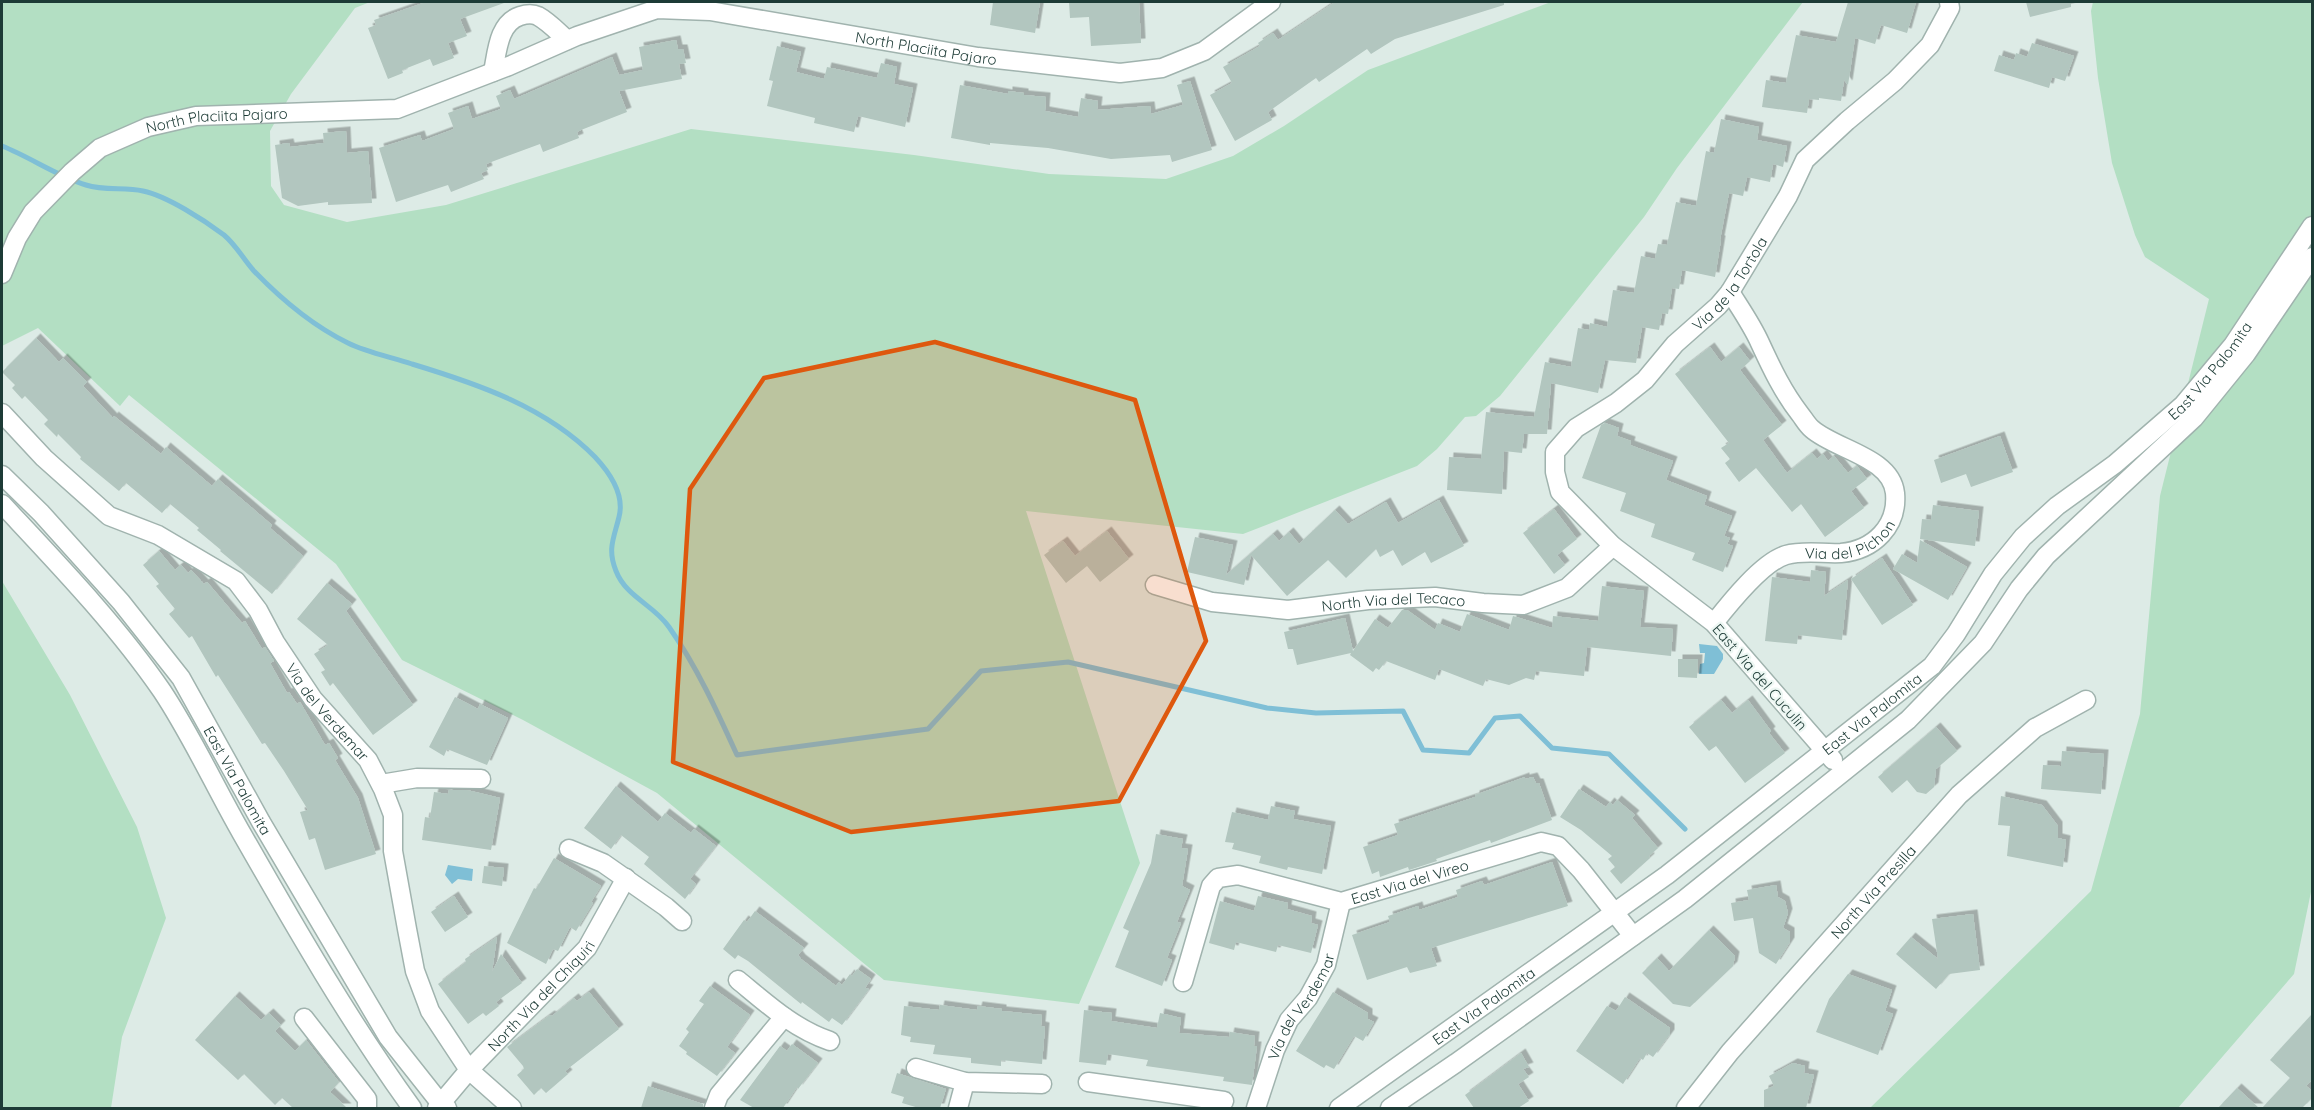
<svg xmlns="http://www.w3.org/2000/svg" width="2314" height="1110" font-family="Quicksand,sans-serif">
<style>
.green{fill:#b3dfc3}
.water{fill:#7fbfd6}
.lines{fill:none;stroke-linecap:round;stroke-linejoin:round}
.stream{stroke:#7fbfd6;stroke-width:5}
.building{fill:#b2c6bf;filter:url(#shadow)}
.minor-casing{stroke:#a0b3ae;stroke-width:21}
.minor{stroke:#fff;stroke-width:18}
.marked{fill:#de580e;fill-opacity:0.2;stroke:#de580e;stroke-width:4.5;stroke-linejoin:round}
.labels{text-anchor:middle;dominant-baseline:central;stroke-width:4.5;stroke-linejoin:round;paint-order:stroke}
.street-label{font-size:15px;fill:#1d3b36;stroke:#edf7f3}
</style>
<defs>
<filter id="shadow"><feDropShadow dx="4.5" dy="-4.5" stdDeviation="0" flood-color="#0004"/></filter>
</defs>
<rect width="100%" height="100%" fill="#ddebe6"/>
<path class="green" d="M2,2H370L355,8L291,94L270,131L271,186L284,205L347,222L446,205L691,129L914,155L1049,174L1166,179L1233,156L1284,126L1368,70L1551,2H1803L1677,168L1644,217L1500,396L1476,416L1465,417L1437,449L1417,466L1243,534L1026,511L1140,863L1079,1004L884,980L657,793L523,720L402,660L336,564L129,395L120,406L38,328L2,346Z
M2093,2H2312V887L2294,974L2178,1108H1870L2091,891L2140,714L2160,496L2209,299L2145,257L2135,235L2112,163L2098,78L2091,11Z
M2,581L70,695L137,827L166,918L122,1037L111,1108H2Z"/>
<path class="water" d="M1699,644L1717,646L1723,654V659L1714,674H1699L1700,664L1704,663L1705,653H1700Z
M448,865L473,869L472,881L458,879L452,884L445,875Z"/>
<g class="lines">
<path class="stream" d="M2,146C30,157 57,176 86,185C104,191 125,187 143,191C167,196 204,220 224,235C236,245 244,260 254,271C281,299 313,326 348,343C368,353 392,357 412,364C478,384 546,407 595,457C610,473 625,494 619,517C614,538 607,549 616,571C626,597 654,605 669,627C697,667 717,711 737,755L928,729L981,671L1068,662L1267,708L1316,713L1403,711L1423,750L1469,753L1495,718L1520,716L1552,748L1609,754L1685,829"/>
</g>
<path class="building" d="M426,2L504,3L460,19L467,36L448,43L454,58L433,66L430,59L402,70L403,73L388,79L368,28L376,25L374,20Z
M993,2H1040L1035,33L990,25Z
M1069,2H1139L1141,43L1091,46L1089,17L1070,18Z
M1335,2H1504V5L1395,39L1371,54L1367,49L1319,82L1316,78L1268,112L1272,120L1235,141L1210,95L1232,83L1223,67L1260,46L1258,43L1273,33L1278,40Z
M1848,2H1916L1907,33L1881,25L1875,44L1855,38L1848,85L1844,80L1841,101L1819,98V100L1809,99L1807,113L1762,107L1766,80L1786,83L1796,35L1836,42Z
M2026,2H2071V7L2030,17Z
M676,40L678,49H683L686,63L679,64L682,79L619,91L627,112L581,130L577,132L579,138L543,152L540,144L486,164L488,170L481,173L484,179L451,192L448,185L396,202L379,148L420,135L422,141L454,129L448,113L468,106L472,119L501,109L496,96L510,90L514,99L612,57L619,75L643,70L639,47Z
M2032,43L2074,56L2065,81L2052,77L2049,88L1994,71L1999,55L2014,60L2016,53L2027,57Z
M777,46L801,52L796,72L824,79L827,67L877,78L881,63L897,67L894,84L913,88L905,127L858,116L854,132L814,123L815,118L767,106L773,81L769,80Z
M1190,81L1212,150L1172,162L1170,155L1111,159L1048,148L990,143V145L951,138L960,85L1008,94V91L1024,93V95L1046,97L1045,111L1078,117L1081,98L1098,101L1097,110L1150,106L1151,114L1183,105L1177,85Z
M1721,119L1759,127L1757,140L1787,146L1783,167L1773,164L1770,182L1747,177L1743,196L1729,193L1720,240H1721L1715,277L1682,270L1679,289L1672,288L1668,314L1662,313L1659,330L1642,327L1636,363L1605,360L1598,393L1551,383L1547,434H1524L1522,453L1504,451L1502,494L1447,490L1449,457L1481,459L1486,412L1534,417L1545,362L1571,367L1578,328L1589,330L1590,323L1607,327L1613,290L1634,293L1641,256L1655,259L1658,244L1667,245L1676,202L1696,206L1706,151L1714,153Z
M346,131L347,153L368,151L372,203L328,205V202L298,206L282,198L275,145L289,143L290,147L324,143L323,133Z
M36,338L59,362L63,358L87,382L83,386L113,418L114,416L161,454L166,447L212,486L218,479L272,525L270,528L303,556L272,594L220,551L221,550L197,530L199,528L170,504L162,513L126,483L119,491L80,459L81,457L58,434L57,437L44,424L48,420L25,396L22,399L12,388L15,385L2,372Z
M1710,347L1721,362L1739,347L1750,361L1740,370L1782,425L1763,440L1787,473L1812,453L1817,459L1823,454L1828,461L1834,456L1848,473L1857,466L1867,479L1851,491L1864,508L1825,537L1801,504L1792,512L1756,468L1739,482L1725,463L1730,459L1721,448L1729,443L1675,374Z
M1605,423L1619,428L1617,436L1631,441L1630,445L1673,461L1666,480L1707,496L1704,505L1732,516L1724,536L1730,538L1727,544L1733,546L1723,572L1692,560L1695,553L1651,537L1655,524L1620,511L1626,493L1582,478L1601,425Z
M2000,436L2013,472L1971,487L1966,474L1941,483L1934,460Z
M1439,500L1464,546L1431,563L1425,552L1402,566L1393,550L1380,557L1376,549L1346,578L1328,560L1287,596L1251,555L1244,585L1187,572L1195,537L1233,545L1226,575L1273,534L1279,541L1289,532L1299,544L1335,510L1348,524L1386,502L1398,523Z
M1933,505L1979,511L1975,546L1920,539L1922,519L1931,520Z
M1554,509L1577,539L1557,555L1565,565L1554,574L1523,533Z
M1107,531L1129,559L1100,582L1087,566L1066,583L1044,555L1063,541L1075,556Z
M1920,540L1967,567L1948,600L1893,569L1902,554L1917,563Z
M159,551L175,570L181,565L188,573L191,570L204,584L207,582L242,623L245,621L262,649L265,647L274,661L270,663L287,693L289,692L297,704L300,702L325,745L329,743L338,758L335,760L358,798L376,854L325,870L315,838L309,840L300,812L308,810L284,771L265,743L262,744L218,675L216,677L192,636L189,638L169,614L175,609L156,586L159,584L143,565Z
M1882,558L1913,605L1882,625L1851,579Z
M1811,570L1826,572L1824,596L1848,580L1842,640L1798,635L1797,644L1765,641L1772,577L1810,582Z
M327,583L352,604L346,611L413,705L373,735L333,683L330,686L321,672L325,670L314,654L328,645L297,619Z
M1602,586L1644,591L1640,627L1673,629L1671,656L1587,647L1584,676L1536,671L1534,680L1526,678L1509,685L1486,679L1483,686L1439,669L1435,680L1386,661L1379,670L1376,668L1373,672L1350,655L1351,653L1297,665L1293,649H1288L1284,632L1345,618L1353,651L1375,619L1388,628L1402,610H1407L1435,630L1438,623L1460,632L1467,614L1509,630L1513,616L1552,628L1553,616L1598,621Z
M1678,659H1698L1697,678L1678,677Z
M455,697L478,709L480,704L508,718L487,765L447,749L444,756L429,747Z
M1721,700L1732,713L1748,700L1771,731L1769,733L1785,753L1745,783L1716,746L1709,751L1689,727Z
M1936,727L1957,751L1936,769L1934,787L1926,794L1917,792L1907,780L1892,793L1878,777Z
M2062,751L2104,754L2101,794L2041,789L2043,765L2061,766Z
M1525,777V779L1533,777L1536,783H1539L1552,820L1491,843L1490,840L1436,859L1437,861L1409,870L1408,867L1380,877L1379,871L1372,874L1363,847L1398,835L1394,824L1475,797V795Z
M616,786L658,822L665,813L691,833L694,829L716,846L690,879L696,884L685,899L644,864L649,857L621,835L611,849L584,828Z
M1579,789L1606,807L1610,802L1613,805L1617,800L1635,815L1632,818L1658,848L1649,856L1650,858L1621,884L1610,871L1615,867L1608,859L1612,856L1581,830L1560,817Z
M449,790H467L500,798L491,850L422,840L425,817L430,818L434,792L448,794Z
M2001,796L2042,805L2058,826V838L2066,840L2063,867L2007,856L2010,826L1998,825Z
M1271,806L1295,811L1293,819L1331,826L1322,874L1288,867L1287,870L1259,863L1261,856L1232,849L1234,843L1225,842L1232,812L1268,820Z
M1156,834L1183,839L1181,848L1188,849L1182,886L1190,890L1177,922L1181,923L1167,958L1172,960L1162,986L1115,967L1129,931L1123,928L1151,863Z
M554,858L601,886L591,902L593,903L576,931L570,927L558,951L553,949L546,964L507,943L534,888L536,889Z
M1552,862L1568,906L1431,948L1437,966L1410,973L1407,967L1367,980L1352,935L1390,922L1388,916L1418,906L1419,910L1458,897L1456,890L1482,881L1484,885Z
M484,866L504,868L502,886L482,883Z
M1776,885L1778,897L1785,901L1788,913L1783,928L1790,932V942L1776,964L1759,953L1753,918L1734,921L1731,903L1749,900L1747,890Z
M454,896L468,917L445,932L431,912Z
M1258,896L1288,903L1287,909L1312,916L1311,923L1318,925L1311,953L1278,945L1276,952L1236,942L1234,950L1209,943L1220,901L1254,911Z
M755,911L804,948L798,955L801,959L836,986L839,982L842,985L850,974L852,976L857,969L871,979L865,988L869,989L842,1025L832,1018L829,1022L802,1002L801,1004L748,961L738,955L735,959L723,949L744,920L747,922Z
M1973,914L1980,970L1949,974L1936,989L1896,954L1911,937L1938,959L1932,919Z
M1709,930L1735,956L1733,966L1690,1007L1673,1004L1642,973L1657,958L1669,971Z
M497,937L492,972L501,954L522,983L496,1002L499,1006L486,1016L483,1013L468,1024L438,984L466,962L465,959Z
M1848,974L1892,990L1885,1011L1893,1014L1878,1055L1816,1032L1829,999Z
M710,986L750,1015L727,1047L735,1053L717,1076L686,1054L687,1052L679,1046L689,1032L686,1029L704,1004L699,1001Z
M589,992L619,1029L565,1071L568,1074L546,1093L541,1088L534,1095L517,1075L524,1069L523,1066L507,1047L550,1015L552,1016L574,998L577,1001Z
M1333,992L1368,1013V1019L1374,1022L1363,1041L1354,1036L1334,1069L1326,1065L1324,1068L1296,1051Z
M235,996L261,1020L269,1013L281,1025L275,1031L295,1051L306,1040L339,1082L330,1092L347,1108H293L282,1098L275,1105L244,1074L238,1080L195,1040Z
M1625,997L1670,1028V1034L1653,1057L1647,1053L1643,1060L1640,1058L1623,1084L1576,1051L1607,1006L1616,1011Z
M940,1005L977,1010L978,1006L1002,1009V1011L1042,1015L1041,1026L1045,1027L1042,1064L1001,1060V1066L971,1063V1058L933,1054L935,1045L910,1042L911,1037L901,1035L904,1006L939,1010Z
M1084,1010L1112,1013L1111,1021L1157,1028L1160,1013L1181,1018L1179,1033L1229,1037L1230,1032L1255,1036L1254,1046H1257L1252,1085L1223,1081L1224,1077L1146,1066L1148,1060L1108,1054L1106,1065L1079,1062Z
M2313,1013V1079L2306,1086L2313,1091V1097L2302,1108H2262L2290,1078L2270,1060Z
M792,1044L818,1063L798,1089L797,1087L783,1108H754L740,1100L780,1046L787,1051Z
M1521,1053L1529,1067L1523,1069L1529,1077L1518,1084L1529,1101L1518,1108H1474L1465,1095Z
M1793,1063L1805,1066L1804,1073L1814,1075L1806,1108H1764V1090L1774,1086L1769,1076Z
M897,1073L946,1089L940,1108H919L902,1103L904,1097L891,1093Z
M648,1086L703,1104V1108H641Z
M2237,1088L2259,1108H2218Z"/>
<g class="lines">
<defs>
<g id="minor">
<path d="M493,72C497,53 498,23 520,16C526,14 532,13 538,16C549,22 558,32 567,40"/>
<path id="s1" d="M2,274L17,238L33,212L72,172L100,148L148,127L196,116L397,109L509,66L577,36L657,9L710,11L978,57L1120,73L1162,68L1204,51L1271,2"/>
<path id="s2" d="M2,413L44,458L109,516L158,535L236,581L258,610L275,642L313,699L368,760L383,789L393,815V851L407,929L415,971L430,1011L469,1070L512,1108"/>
<path id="s3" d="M2,475L41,513L121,602L181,678L261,822L388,1037L441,1104L447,1108"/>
<path d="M2,504C57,563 116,624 162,691C192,736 215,787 242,834C295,927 349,1021 412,1108"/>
<path id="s4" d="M1155,585L1212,602L1288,610L1368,600L1435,597L1483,603L1523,605L1567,588L1613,546"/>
<path id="s5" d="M1714,623C1729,604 1762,562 1786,555C1804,550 1823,554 1841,553C1874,550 1898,526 1895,493C1891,457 1836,450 1812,429C1807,425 1804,419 1800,414C1783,392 1772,369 1760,343C1752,325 1740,308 1730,292"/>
<path id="s6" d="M1833,760L1714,623L1613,546L1560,492L1555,472V452L1576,428L1616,403L1645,380L1675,344L1718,306L1730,292L1788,196L1805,160L1847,121L1895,81L1930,45L1950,8L1949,2"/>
<path d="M381,784L417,778L481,779"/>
<path d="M569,849L603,863L666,907L682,921"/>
<path d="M738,980C766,1003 794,1029 830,1041"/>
<path id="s7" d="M1183,982L1211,886L1218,878L1238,875L1341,902L1541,842L1558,846L1581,870L1633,936"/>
<path d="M304,1018L367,1099V1108"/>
<path d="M916,1068L965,1082L1042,1084"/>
<path d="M1088,1082L1224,1101"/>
<path id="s8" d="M437,1108L469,1070L587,948L626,878"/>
<path d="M714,1108L719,1095L784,1017"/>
<path d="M958,1108L965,1082"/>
<path id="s9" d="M1256,1108L1275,1050L1289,1020L1308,998L1326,965L1341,902"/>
<path id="s10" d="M1339,1108L1667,875L1932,666L1956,634L1993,574L2023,537L2057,506L2115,464L2183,405L2233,345L2312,226"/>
<path d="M1390,1108L1456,1063L1685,899L1908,720L1983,643L2019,589L2046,556L2194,418L2246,354L2312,257"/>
<path id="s11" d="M1686,1108L1730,1052L1959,795L2035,728L2086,700"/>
</g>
</defs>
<use href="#minor" class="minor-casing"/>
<use href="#minor" class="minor"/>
</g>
<path class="marked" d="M935,342L1135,400L1206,641L1119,801L851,832L673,762L690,489L764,378Z"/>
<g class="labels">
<g class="street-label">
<text stroke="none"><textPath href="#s1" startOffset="1016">North Placiita Pajaro</textPath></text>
<text stroke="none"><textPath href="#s1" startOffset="284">North Placiita Pajaro</textPath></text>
<text stroke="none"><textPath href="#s6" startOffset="670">Via de la Tortola</textPath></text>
<text stroke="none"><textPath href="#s10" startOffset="1149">East Via Palomita</textPath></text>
<text stroke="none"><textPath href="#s5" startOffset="168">Via del Pichon</textPath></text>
<text stroke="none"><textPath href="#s4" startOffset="242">North Via del Tecaco</textPath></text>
<text transform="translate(1760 677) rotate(49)">East Via del Cuculin</text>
<text stroke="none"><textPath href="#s2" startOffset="452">Via del Verdemar</textPath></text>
<text stroke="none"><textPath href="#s10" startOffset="663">East Via Palomita</textPath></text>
<text stroke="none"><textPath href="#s3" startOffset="388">East Via Palomita</textPath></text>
<text stroke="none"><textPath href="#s7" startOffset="309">East Via del Vireo</textPath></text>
<text stroke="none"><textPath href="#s11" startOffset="286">North Via Presilla</textPath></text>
<text stroke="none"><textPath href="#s8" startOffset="153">North Via del Chiquiri</textPath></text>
<text stroke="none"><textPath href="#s9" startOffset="112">Via del Verdemar</textPath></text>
<text stroke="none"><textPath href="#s10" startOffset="177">East Via Palomita</textPath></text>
</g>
</g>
<rect width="2314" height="1110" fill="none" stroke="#1d3b36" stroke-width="6"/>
</svg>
